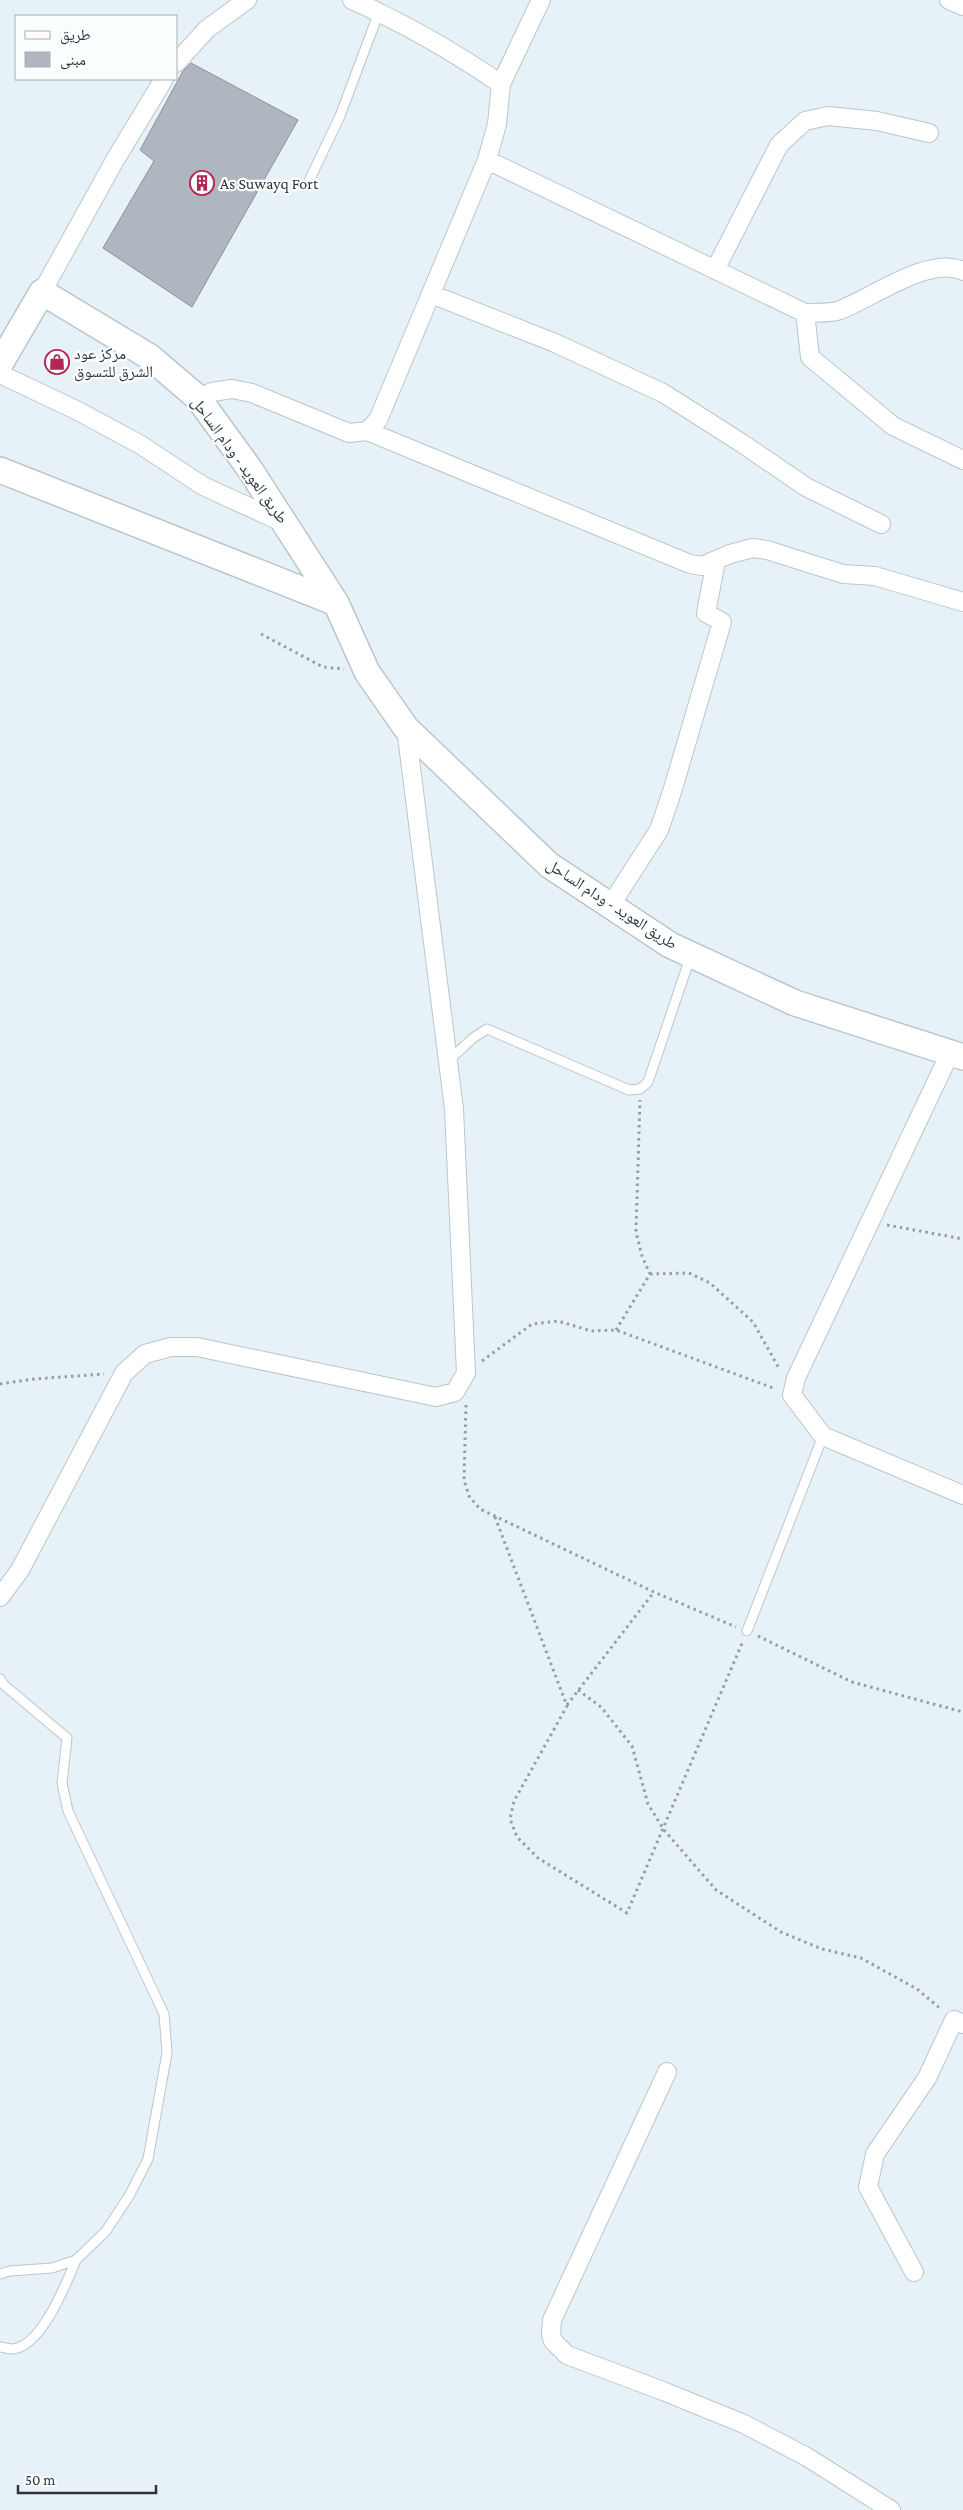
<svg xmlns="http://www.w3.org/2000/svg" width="963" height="2510" font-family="'Crimson Pro','Noto Naskh Arabic',serif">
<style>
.building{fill:#b0b6bf;stroke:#8c919a}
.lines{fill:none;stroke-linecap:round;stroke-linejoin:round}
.service-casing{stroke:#bbc6cc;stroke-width:11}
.minor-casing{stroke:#bbc6cc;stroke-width:20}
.secondary-casing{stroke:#bbc6cc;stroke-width:28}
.path{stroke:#969ea3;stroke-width:3;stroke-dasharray:2.5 4;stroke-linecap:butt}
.service{stroke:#fff;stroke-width:9}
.minor{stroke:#fff;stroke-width:18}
.secondary{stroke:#fff;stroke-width:25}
.labels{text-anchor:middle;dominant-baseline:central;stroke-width:4.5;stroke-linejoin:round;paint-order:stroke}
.poi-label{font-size:16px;fill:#313538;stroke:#fbfeff;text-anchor:start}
.street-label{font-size:16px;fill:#313538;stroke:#fbfeff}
</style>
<rect width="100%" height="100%" fill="#e7f2f8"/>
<path class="building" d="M191,63L298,120L192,307L103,248L154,161L140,150L183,71Z"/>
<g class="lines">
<defs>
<path id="service" d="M308,183L340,116L379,12
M447,1062L473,1038L487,1029L629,1090L640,1089L648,1082L691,955
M747,1631L823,1436
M0,1679L4,1685L67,1738L62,1783L68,1811L164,2014L167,2053L148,2159L129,2196L106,2231L76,2260L52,2268L10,2271L0,2274
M0,2347C3,2347 8,2349 12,2349C41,2348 66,2284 76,2260"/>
<path id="minor" d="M949,0L963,6
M176,63L207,29L247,0
M501,84L541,0
M487,160L805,313C816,312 830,314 840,310C872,298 930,255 963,271
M715,270L779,145L805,121L828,116L877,121L929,133
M42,292L115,160L164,79
M431,294L555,343L663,393L743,444L806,487L881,524
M805,313L810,357L893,426L963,460
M0,374L78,411L141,445L203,486L284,523
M198,398L212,392L232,389L252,393L349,433L367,431L378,420L487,160L497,124L501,84C454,52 404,23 352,0
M367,431L690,564L702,566L730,554L753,548L767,550L843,574L875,576L963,602
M610,906L659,830L672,792L722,622L706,613L716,561
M950,1053L796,1378L792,1395L823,1436L963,1495
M0,1597L20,1570L124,1373L145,1354L171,1347H197L436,1397L455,1392L466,1373L454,1109L406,728
M667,2072L552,2320L551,2334L553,2341L567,2355L663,2391L744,2424L807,2457L891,2510
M914,2272L868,2187L875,2154L927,2078L954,2020L963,2024"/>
<path id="secondary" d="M0,364L42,292L150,357L198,398L249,468L336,603L367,672L406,728L549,865L670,945L795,1003L963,1057
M0,470L336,603"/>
</defs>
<use href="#service" class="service-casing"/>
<use href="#minor" class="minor-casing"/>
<use href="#secondary" class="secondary-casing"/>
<path class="path" d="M261,634L323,667L344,669
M887,1225L963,1239
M650,1274L689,1273L710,1283L753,1322L780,1370
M616,1330L650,1274L642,1256L636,1232L640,1100
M482,1361L532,1324L558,1321L591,1331L616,1330L776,1389
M0,1384L34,1379L104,1374
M466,1405L464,1480L469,1496L480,1509L654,1592L736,1627
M495,1517L567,1706L514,1801L510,1819L517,1837L538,1858L627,1913L743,1641
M758,1636L852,1682L963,1712
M578,1690L601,1707L632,1746L648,1804L664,1830L716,1890L781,1932L822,1949L861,1958L917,1989L942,2010
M567,1705L654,1592"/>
<use href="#service" class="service"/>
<use href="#minor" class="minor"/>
<use href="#secondary" class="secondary"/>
</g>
<defs>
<symbol id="building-ring" viewBox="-11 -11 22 22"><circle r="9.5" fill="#fbfeff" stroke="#b52552" stroke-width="1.5"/><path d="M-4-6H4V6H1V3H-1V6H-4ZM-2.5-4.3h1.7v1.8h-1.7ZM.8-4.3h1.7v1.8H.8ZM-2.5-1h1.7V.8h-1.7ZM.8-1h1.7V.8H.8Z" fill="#b52552"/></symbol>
<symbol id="shop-ring" viewBox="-11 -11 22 22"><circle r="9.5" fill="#fbfeff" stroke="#b52552" stroke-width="1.5"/><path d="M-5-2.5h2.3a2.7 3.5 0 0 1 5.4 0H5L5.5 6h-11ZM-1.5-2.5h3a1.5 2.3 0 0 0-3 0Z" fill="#b52552"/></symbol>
</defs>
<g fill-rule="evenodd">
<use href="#building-ring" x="188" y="169" width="28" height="28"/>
<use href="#shop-ring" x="43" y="348" width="28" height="28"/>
</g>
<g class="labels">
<g class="poi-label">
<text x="220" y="183">As Suwayq Fort</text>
<text x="74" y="353">مركز عود<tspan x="74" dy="18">الشرق للتسوق</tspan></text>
</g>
<g class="street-label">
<text transform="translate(240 460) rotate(54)">طريق العويد - ودام الساحل</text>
<text transform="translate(612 904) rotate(33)">طريق العويد - ودام الساحل</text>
</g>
</g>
<rect x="15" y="15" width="162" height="65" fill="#fbfeff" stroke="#aaaeaf"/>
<rect x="25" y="31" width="25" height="8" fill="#ffffff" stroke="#aaaeaf"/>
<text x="60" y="40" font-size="15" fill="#313538">طريق</text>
<rect x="25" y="52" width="25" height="15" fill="#b0b6bf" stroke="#aaaeaf"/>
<text x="60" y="65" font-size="15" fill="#313538">مبنى</text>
<path d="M18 2485v8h138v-8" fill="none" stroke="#313538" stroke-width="2.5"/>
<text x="25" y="2485" font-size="15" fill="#313538" stroke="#fbfeff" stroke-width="4" paint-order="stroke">50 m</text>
</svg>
